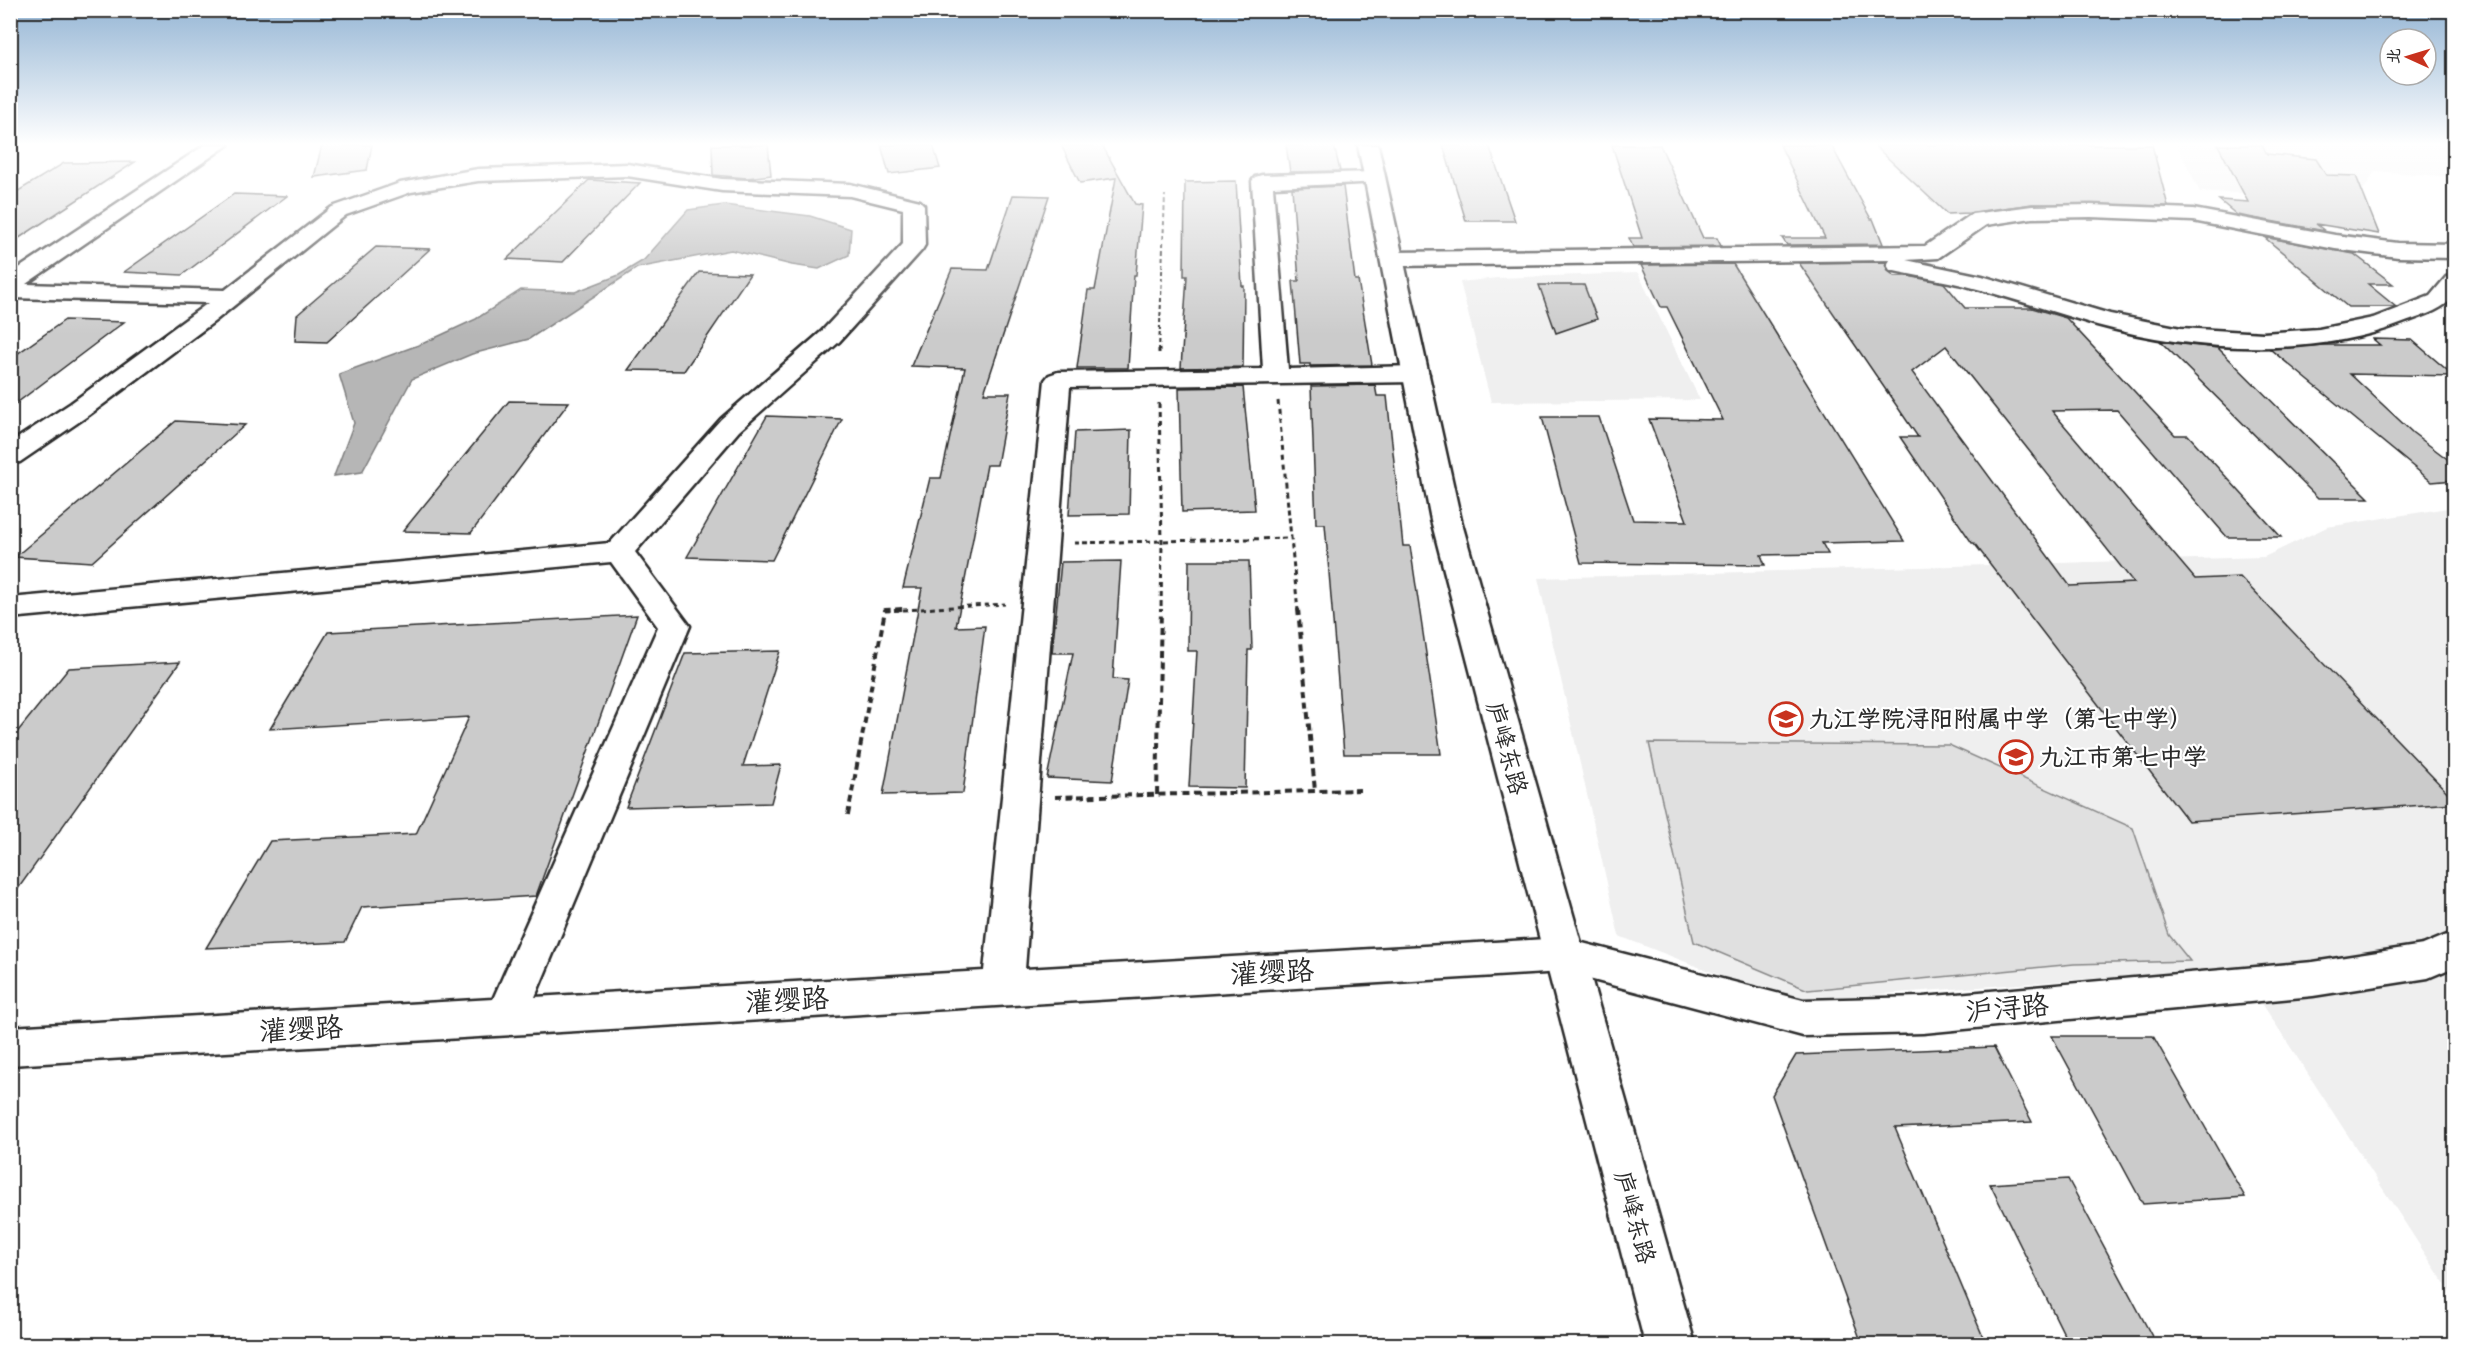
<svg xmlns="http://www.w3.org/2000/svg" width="2465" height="1355" font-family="Caveat,'LXGW WenKai TC',sans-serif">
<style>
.built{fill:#efefef}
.green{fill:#e0e0e0;stroke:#868686;stroke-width:1.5}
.water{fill:#b6b6b6;stroke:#7e7e7e;stroke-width:1.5}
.building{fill:#cbcbcb;stroke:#2b2b2b;stroke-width:1.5;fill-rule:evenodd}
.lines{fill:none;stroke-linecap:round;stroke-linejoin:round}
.minor-casing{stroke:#2b2b2b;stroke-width:5}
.major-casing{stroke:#2b2b2b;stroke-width:5}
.path-far2{stroke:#2b2b2b;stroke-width:2;stroke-dasharray:4 3;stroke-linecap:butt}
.path-far1{stroke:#2b2b2b;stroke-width:3;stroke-dasharray:5 4;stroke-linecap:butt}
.path{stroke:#2b2b2b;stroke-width:4;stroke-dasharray:7 4.5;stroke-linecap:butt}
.minor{fill:#fff;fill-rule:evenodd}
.major{fill:#fff;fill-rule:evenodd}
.labels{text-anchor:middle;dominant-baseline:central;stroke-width:4.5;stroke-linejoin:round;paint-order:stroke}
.poi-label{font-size:24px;font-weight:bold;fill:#2b2b2b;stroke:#fff;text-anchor:start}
.street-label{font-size:24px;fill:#2b2b2b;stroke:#fff}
.near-street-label{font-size:28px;fill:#2b2b2b;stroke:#fff}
</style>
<rect width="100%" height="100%" fill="#fff"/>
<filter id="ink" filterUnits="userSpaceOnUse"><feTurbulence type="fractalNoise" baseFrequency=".0167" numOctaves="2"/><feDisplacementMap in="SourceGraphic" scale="12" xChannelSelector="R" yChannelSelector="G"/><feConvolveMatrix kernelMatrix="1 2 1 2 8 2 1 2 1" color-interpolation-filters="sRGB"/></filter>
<g filter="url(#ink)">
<path class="built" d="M2177,145H2454V177L2375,171L2361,194L2278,185L2241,193L2200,192Z
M1638,273L1700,400L1491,402L1460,282L1497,278Z
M2454,507V1298L2239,968L1786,1001L1619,936L1538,578L2264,557L2327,527Z"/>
<path class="green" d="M1649,743L1949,745L2133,828L2169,935L2190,961L2074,964L1808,990L1694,942Z"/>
<path class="water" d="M724,205L810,216L851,229L849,255L819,269L792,265L731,250L637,268L529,339L472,354L412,379L362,472L334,476L354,423L339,374L424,343L476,319L521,290L575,292L619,275L644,260L688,210Z"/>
<path class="building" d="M322,145H372L367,170L314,177Z
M712,145H768L771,175L747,178L713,175Z
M881,145H933L940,168L889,174Z
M1061,145H1102L1135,204L1142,205L1136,275H1134L1128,368H1077L1088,290H1095L1116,178L1080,183Z
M1286,145H1334L1340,171L1290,172Z
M1443,145H1489L1515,221H1466Z
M1612,145H1660L1703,238H1717L1721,246L1633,247L1629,238H1642Z
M1780,145H1831L1871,219H1873L1883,244L1787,245L1782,238H1825Z
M1874,145H2152L2168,206L2032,204L1969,213L1947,214Z
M2218,145H2262L2267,154L2316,159L2326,175L2356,176L2379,234L2316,224L2325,231L2237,215L2219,200L2248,202Z
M135,162L10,244V196L64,163Z
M589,180L640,183L563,262L507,259Z
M1236,181L1242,286H1244L1243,367L1181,368L1187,276H1184L1185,182Z
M1343,186L1355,280H1358L1372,365L1310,366V364H1300L1293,281H1299L1292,188Z
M234,194L287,196L182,275L124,272Z
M1013,195L1049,196L984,393H1010L997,465H987L956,627L985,626L963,793L883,795L922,588H903L930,478H941L965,368L911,366L952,269L988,270Z
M2264,237L2354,254L2393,284H2368L2396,307H2348Z
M376,247L430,249L327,342L295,341L297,315Z
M1886,262L1888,271L1895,276H1908L1944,283L1965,308H2032L2066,318L2175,435H2188L2281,537H2227L2117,410L2052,411L2195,579L2240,577L2454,799V803L2188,821L1974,543H1972L1900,437H1918L1799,263ZM1946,346L2134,583L2070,586L1912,372Z
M1733,264L1904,541L1822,543L1828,554L1761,555L1765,565L1581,563L1542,417H1599L1633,520L1687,521L1649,419L1723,420L1667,307H1661L1641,265Z
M699,272L750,274L684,371L628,370Z
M1539,285H1584L1597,319L1556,333Z
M65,320L124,322L10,408V359Z
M2373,339L2412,340L2454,376L2350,374L2413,433L2454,464V480L2432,482L2270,349L2323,345H2380Z
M2160,341L2218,348L2369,498H2318Z
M1375,385L1377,396H1387L1403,546H1410L1441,754H1344L1325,524H1316L1311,386Z
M1243,387L1255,510L1182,512L1179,388Z
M509,401L569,402L471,533L403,531Z
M767,416L842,419L772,560L687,557Z
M176,421L245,425L92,562L15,557Z
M1131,430L1129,514L1069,515L1075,432Z
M1121,561L1113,679L1128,680L1112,781L1047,778L1073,653H1052L1061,562Z
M1189,561H1249L1252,650H1248L1245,788L1189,787L1197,651H1188Z
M637,615L536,896L362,907L345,942L206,948L270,841L416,834L469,717L270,729L328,632Z
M780,651L743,766L781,765L771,803L626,807L685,653Z
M180,662L10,900V741L69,668Z
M2052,1036H2153L2245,1197L2143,1204Z
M1994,1047L2032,1122L1895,1128L1986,1344H1862L1772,1095L1796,1055Z
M2068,1179L2156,1344H2069L1990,1184Z"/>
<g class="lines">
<defs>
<path id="minor" d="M205,145H228L26,284L225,290L332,207L400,183L478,169L627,164L722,179L850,184L920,201L924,205L925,245L922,250L839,342L739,431L635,552L690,626L535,997L984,971L1045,380L1049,375L1058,372L1263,369L1252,181L1255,177L1262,175L1375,172L1382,174L1385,178L1382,182L1273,187L1288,369L1416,366L1425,369L1429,374L1425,379L1416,382L1070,387L1025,969L1563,938L1803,1000L1923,997L2313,962L2423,945L2454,932V967L2428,978L2313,996L1923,1033L1803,1036L1563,972L10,1065V1027L493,999L658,627L611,562L10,618V598L610,543L721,419L821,332L903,244V209L850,196L722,191L627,176L478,181L411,192L346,215L215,321L89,415L20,462L10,464V443L71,403L208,303L10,298V274Z
M2091,205L2193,209L2335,235L2398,243L2454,244V258L2398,257L2335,249L2193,221L2091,217L2032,218L1986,225L1938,258L1906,260L1982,276L2110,314L2181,328L2263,333L2319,329L2373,318L2430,296L2446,277L2454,275V296C2442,311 2421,316 2403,323C2311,359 2191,351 2097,325C2055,313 2013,298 1970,287C1944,280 1917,276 1890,270L1887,265L1890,260L1392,266L1384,264L1381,259L1384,254L1392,252L1925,246L1972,214L2032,206Z"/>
<path id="major" d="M1358,145H1378L1461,520L1695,1344H1645L1431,520Z"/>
</defs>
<use href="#minor" class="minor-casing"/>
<use href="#major" class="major-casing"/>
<path class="path-far2" d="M1159,351L1165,195"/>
<path class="path-far1" d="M1159,353V349
M1278,401L1298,611
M1159,403L1162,541L1161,611
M1074,543L1291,538
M885,611L1005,604"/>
<path class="path" d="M1298,609L1315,791
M1157,795L1161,609
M1055,797L1360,790
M848,815L885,610L903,609"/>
<use href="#minor" class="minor"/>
<use href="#major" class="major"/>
</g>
</g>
<linearGradient id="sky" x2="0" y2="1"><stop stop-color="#94b5d4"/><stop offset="0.43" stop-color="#fff"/><stop offset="1" stop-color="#fff" stop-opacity="0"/></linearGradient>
<rect width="2465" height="335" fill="url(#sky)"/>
<defs>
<symbol id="school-ring" viewBox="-11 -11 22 22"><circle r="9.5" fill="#fff" stroke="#c8321e" stroke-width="1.5"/><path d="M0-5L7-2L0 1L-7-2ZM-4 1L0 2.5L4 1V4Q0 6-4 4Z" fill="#c8321e"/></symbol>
</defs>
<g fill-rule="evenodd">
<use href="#school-ring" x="1767" y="700" width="38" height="38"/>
<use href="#school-ring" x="1997" y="738" width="38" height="38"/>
</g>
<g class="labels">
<g class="poi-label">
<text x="1809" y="719">九江学院浔阳附属中学（第七中学）</text>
<text x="2039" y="757">九江市第七中学</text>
</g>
<g class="street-label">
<text transform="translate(1507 748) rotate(75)">庐峰东路</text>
<text transform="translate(1635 1217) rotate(75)">庐峰东路</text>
</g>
<g class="near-street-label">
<text transform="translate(1272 972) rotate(-3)">灌缨路</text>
<text transform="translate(787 1000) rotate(-3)">灌缨路</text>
<text transform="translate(2007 1008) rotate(-5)">沪浔路</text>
<text transform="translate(301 1029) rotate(-3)">灌缨路</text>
</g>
</g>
<rect width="2465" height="1355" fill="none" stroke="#fff" stroke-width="36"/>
<rect x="18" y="18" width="2429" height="1319" fill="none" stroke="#2b2b2b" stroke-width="2" filter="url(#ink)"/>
<g transform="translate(2408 57) rotate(274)"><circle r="28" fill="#ffffff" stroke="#aaaaaa" stroke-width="1.5"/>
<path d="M0-4.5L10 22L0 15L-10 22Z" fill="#c8321e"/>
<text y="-9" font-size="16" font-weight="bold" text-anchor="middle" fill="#2b2b2b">北</text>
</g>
</svg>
